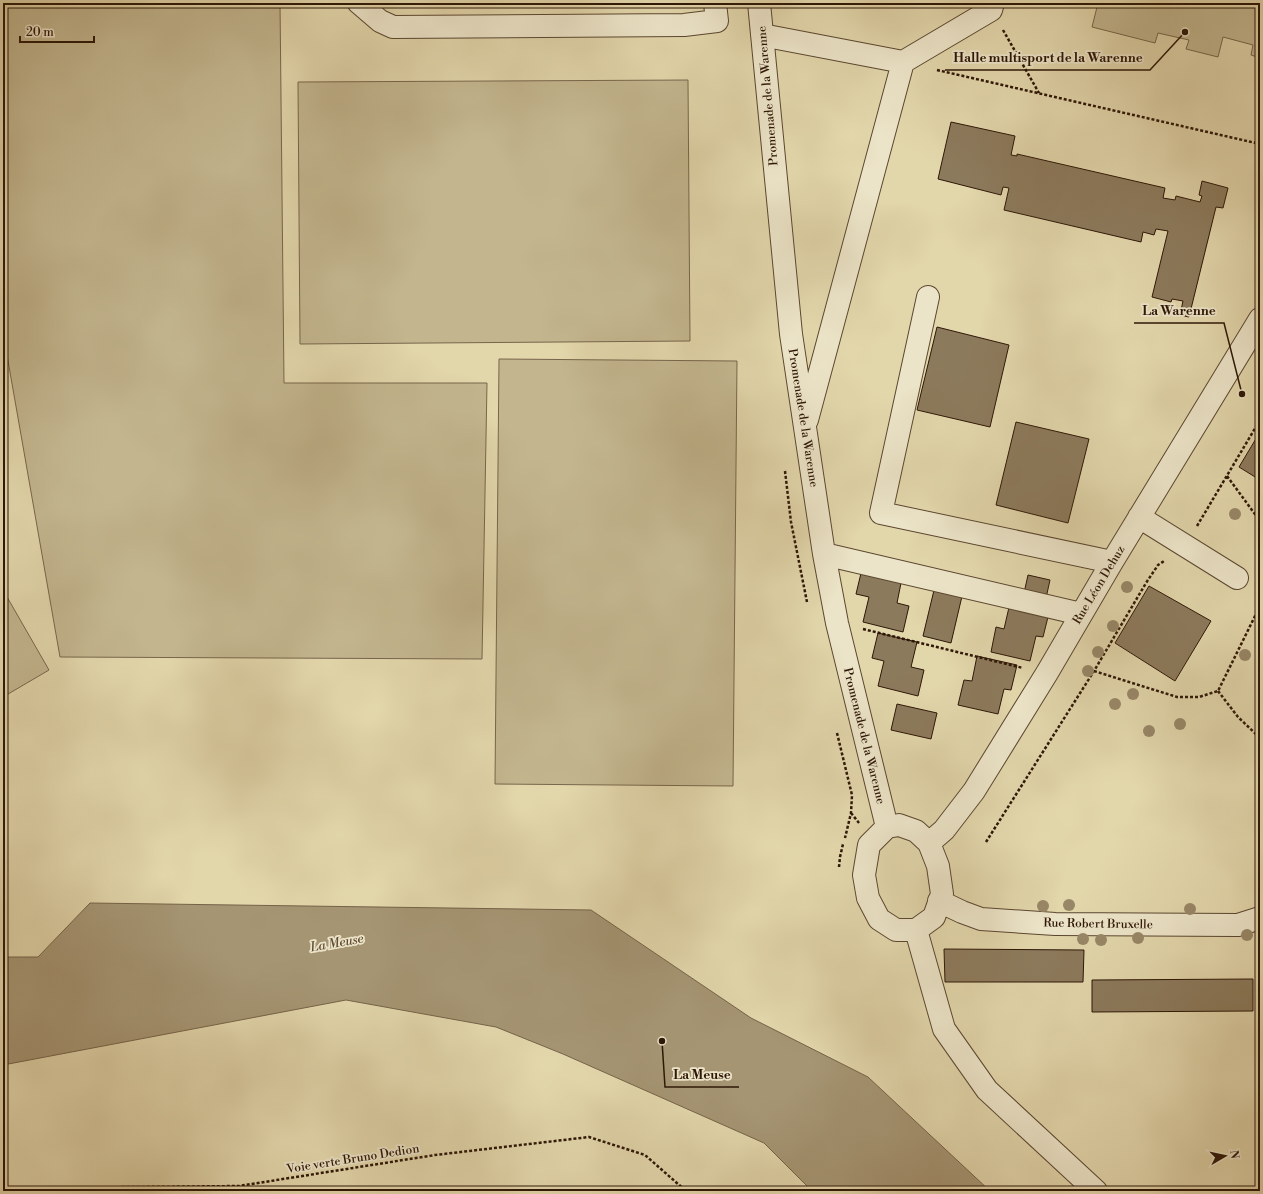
<svg xmlns="http://www.w3.org/2000/svg" width="1263" height="1194" font-family="'Libre Bodoni',serif">
<style>
.green{fill:#c3b68f;stroke:#78664b}
.water{fill:#a59573;stroke:#756348}
.building{fill:#8c7a5c;stroke:#2e1707}
.lines{fill:none;stroke-linecap:round;stroke-linejoin:round}
.minor-casing{stroke:#5b4730;stroke-width:24}
.path{stroke:#2e1707;stroke-width:2.5;stroke-dasharray:3 2;stroke-linecap:butt}
.minor{stroke:#ece4c8;stroke-width:22}
.tree{fill:#988767}
.labels{text-anchor:middle;dominant-baseline:central;stroke-width:3.5;stroke-linejoin:round;paint-order:stroke}
.street-label{font-size:12px;fill:#2e1707;stroke:#ece4c8}
.water-label{font-size:13px;font-style:italic;fill:#5e4932;stroke:#ece4c8}
.leader{fill:none;stroke:#2e1707;stroke-width:1.5}
.callout-dot{fill:#2e1707;stroke:#ece4c8;stroke-width:1.5}
.callout-label{font-size:13px;text-anchor:middle;font-weight:bold;fill:#2e1707;stroke:#ece4c8;stroke-width:3.5;stroke-linejoin:round;paint-order:stroke}
</style>
<rect width="100%" height="100%" fill="#e2d6ab"/>
<filter id="stains"><feTurbulence type="fractalNoise" baseFrequency=".005" numOctaves="4"/><feColorMatrix values="0 0 0 0 .2 0 0 0 0 .09 0 0 0 0 .02 0 0 0 .5 -.17"/></filter>
<radialGradient id="worn" r=".72"><stop offset=".6" stop-color="#630" stop-opacity="0"/><stop offset="1" stop-color="#630" stop-opacity=".3"/></radialGradient>
<path class="green" d="M7,3H280L284,383H487L482,659L60,657L4,338Z
M1098,3H1260V58L1251,55L1253,45L1223,37L1218,57L1186,49L1189,40L1158,33L1155,43L1092,27Z
M688,80L690,341L300,344L298,82Z
M499,359L737,361L733,786L495,784Z
M3,590L49,670L3,697Z"/>
<path class="water" d="M90,903L591,910L751,1018L868,1077L990,1191H812L764,1143L563,1054L496,1027L346,1000L3,1065V957H38Z"/>
<path class="building" d="M951,122L1015,136L1011,155L1017,156V154L1165,188L1163,198L1175,200L1176,196L1200,202L1202,196L1199,195L1202,181L1228,188L1223,208L1216,207L1189,317L1180,315L1183,301L1172,299L1171,302L1152,297L1168,231L1156,229L1154,235L1143,232L1141,242L1004,210L1009,188L1003,187L1001,195L938,179Z
M937,327L1009,345L990,427L917,410Z
M1016,422L1089,439L1068,523L996,505Z
M1260,432V480L1239,467Z
M862,569L902,578L897,603L909,606L903,632L863,622L869,597L856,594Z
M1028,575L1050,580L1046,598L1024,593Z
M935,586L963,592L951,643L923,636Z
M1149,586L1211,621L1175,681L1115,643Z
M1010,603L1049,613L1043,637L1036,636L1030,661L991,652L996,627L1004,629Z
M878,633L917,642L911,667L924,670L918,696L878,686L884,661L872,658Z
M977,656L1017,665L1011,690L1004,689L998,714L958,705L964,680L972,681Z
M897,704L937,713L931,739L891,730Z
M944,949L1084,950L1083,982H945Z
M1253,979V1011L1092,1012V980Z"/>
<g class="lines">
<defs>
<path id="minor" d="M359,3L380,21L393,27L684,25L717,21L715,3
M759,3L791,334L824,554L837,623L887,827
M762,35L903,62L807,420
M903,62L991,10L993,3
M928,297L881,513L1112,562
M1139,517L1237,578
M824,554L1081,614
M899,825L916,831L929,843L938,866L942,894L934,917L916,930H896L879,919L868,898L864,875L869,845L887,827Z
M929,843L944,830L974,791L1047,673L1112,562L1260,319
M939,901L962,912L981,919L1055,924L1238,925L1260,918
M916,930L944,1029L987,1090L1096,1191"/>
</defs>
<use href="#minor" class="minor-casing"/>
<path class="path" d="M1003,30L1039,93
M937,70L1260,144
M785,471L791,522L807,602
M1227,476L1260,521
M1197,526L1260,420
M863,629L1023,668
M1094,671L1177,697H1199L1218,691L1260,606
M1218,691L1238,717L1260,738
M837,733L852,795L851,813L845,838
M851,813L859,823
M986,842L1094,671L1146,583L1158,565L1164,561
M839,867L840,857L843,844
M7,1191L30,1188L239,1186L435,1155L589,1137L645,1155L686,1191"/>
<use href="#minor" class="minor"/>
</g>
<g class="tree">
<circle cx="1235" cy="514" r="6"/>
<circle cx="1127" cy="587" r="6"/>
<circle cx="1113" cy="626" r="6"/>
<circle cx="1098" cy="652" r="6"/>
<circle cx="1245" cy="655" r="6"/>
<circle cx="1088" cy="671" r="6"/>
<circle cx="1133" cy="694" r="6"/>
<circle cx="1115" cy="704" r="6"/>
<circle cx="1180" cy="724" r="6"/>
<circle cx="1149" cy="731" r="6"/>
<circle cx="1069" cy="905" r="6"/>
<circle cx="1043" cy="906" r="6"/>
<circle cx="1190" cy="909" r="6"/>
<circle cx="1247" cy="935" r="6"/>
<circle cx="1138" cy="938" r="6"/>
<circle cx="1083" cy="939" r="6"/>
<circle cx="1101" cy="940" r="6"/>
</g>
<g class="labels">
<g class="street-label">
<text transform="translate(768 96) rotate(-95)">Promenade de la Warenne</text>
<text transform="translate(803 418) rotate(81)">Promenade de la Warenne</text>
<text transform="translate(1099 585) rotate(-59)">Rue Léon Dehuz</text>
<text transform="translate(864 736) rotate(76)">Promenade de la Warenne</text>
<text transform="translate(1098 924) rotate(1)">Rue Robert Bruxelle</text>
<text transform="translate(353 1159) rotate(-9)">Voie verte Bruno Dedion</text>
</g>
<g class="water-label">
<text transform="translate(337 943) rotate(-10)">La Meuse</text>
</g>
</g>
<path class="leader" d="M1185 32L1150 70H945M1242 394L1224 323H1134M662 1041L665 1087H739"/>
<g class="callout-dot">
<circle cx="1185" cy="32" r="4"/>
<circle cx="1242" cy="394" r="4"/>
<circle cx="662" cy="1041" r="4"/>
</g>
<g class="callout-label">
<text x="1048" y="62">Halle multisport de la Warenne</text>
<text x="1179" y="315">La Warenne</text>
<text x="702" y="1079">La Meuse</text>
</g>
<rect width="1263" height="1194" fill="none" stroke="#e2d6ab" stroke-width="16"/>
<rect x="4" y="4" width="1255" height="1186" fill="none" stroke="#2e1707" stroke-width="2"/>
<rect x="8" y="8" width="1247" height="1178" fill="none" stroke="#2e1707"/>
<g transform="translate(1225 1156) rotate(81)" stroke="#ece4c8" stroke-width="3" paint-order="stroke">
<path d="M0-3L7 15L0 10L-7 15Z" fill="#2e1707"/>
<text y="-6" font-size="11" font-weight="bold" text-anchor="middle" fill="#2e1707">N</text>
</g>
<path d="M20 36v6h74v-6" fill="none" stroke="#2e1707" stroke-width="2"/>
<text x="26" y="36" font-size="12" fill="#2e1707" stroke="#ece4c8" stroke-width="3" paint-order="stroke">20 m</text>
<rect width="100%" height="100%" filter="url(#stains)"/>
<rect width="100%" height="100%" fill="url(#worn)"/>
</svg>
